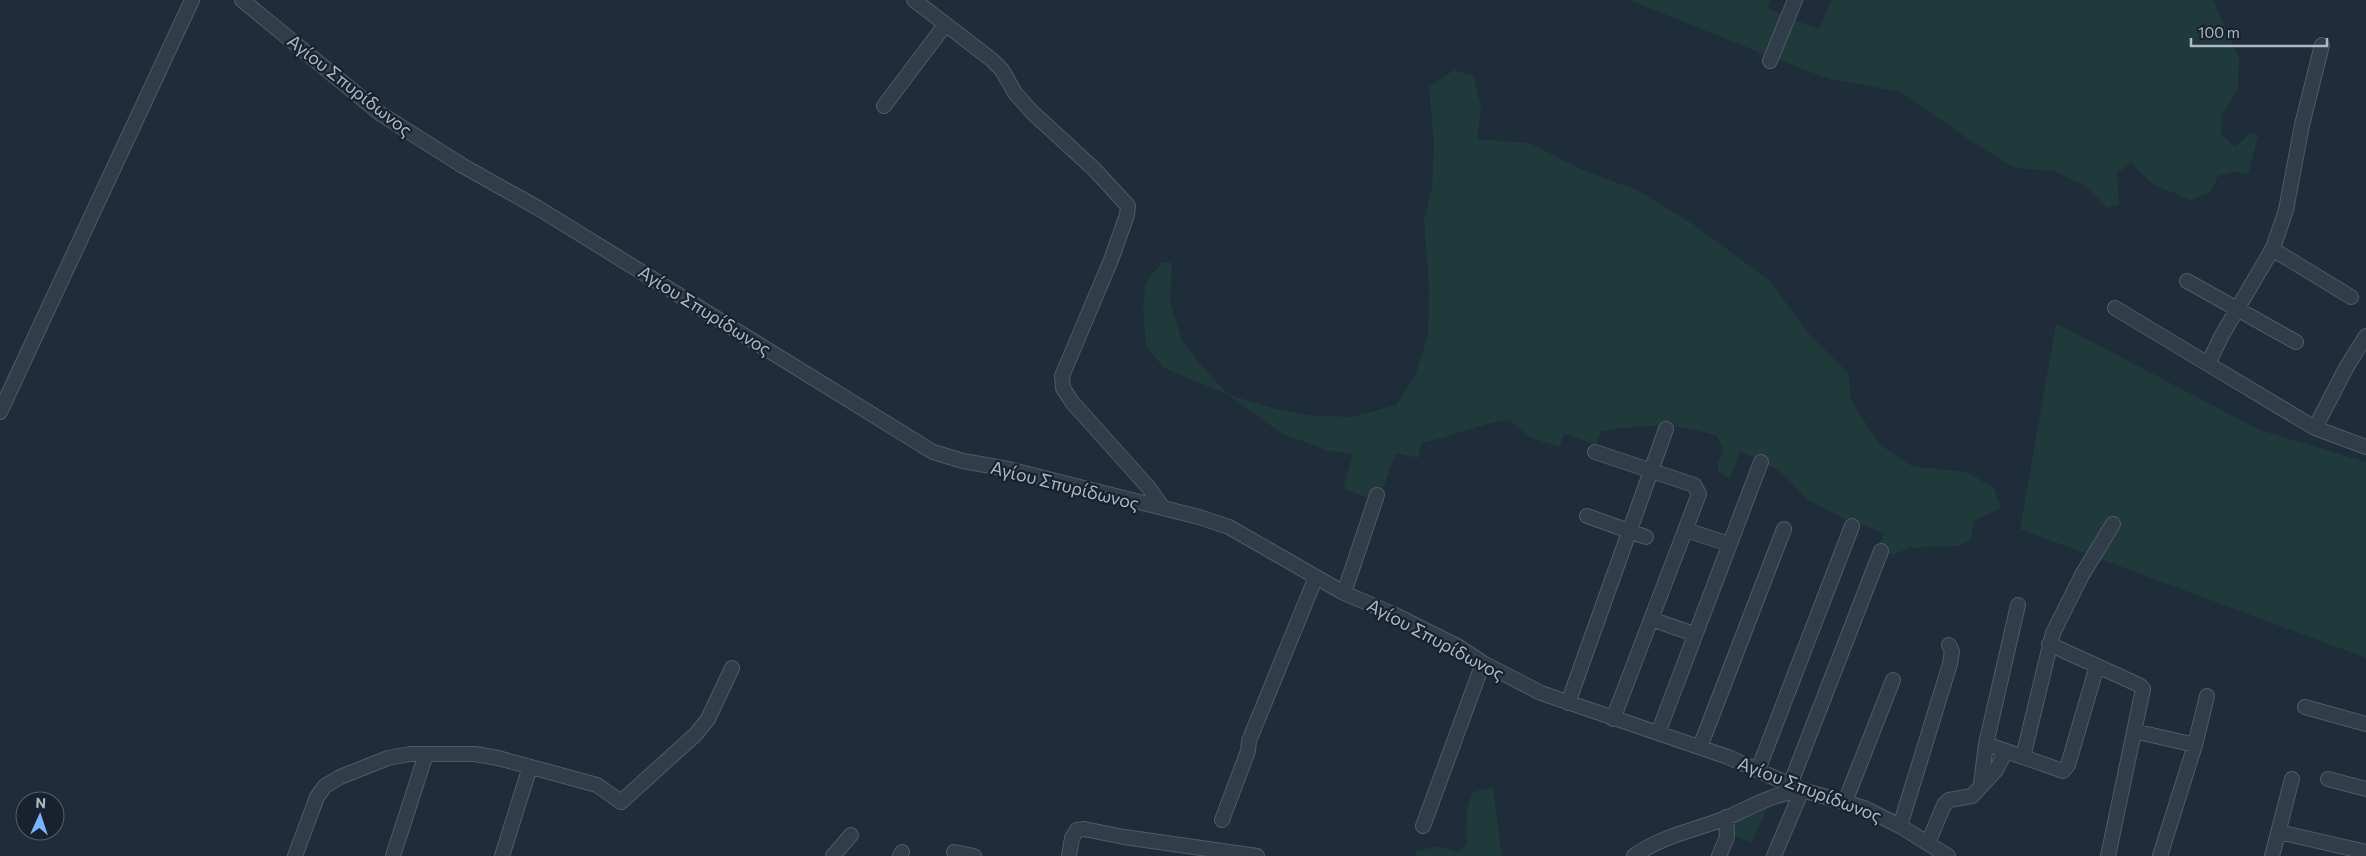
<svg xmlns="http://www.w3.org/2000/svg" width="2366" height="856" font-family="Commissioner,sans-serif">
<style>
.green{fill:#20393a}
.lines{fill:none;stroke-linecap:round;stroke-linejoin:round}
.minor-casing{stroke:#505b67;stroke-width:16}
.minor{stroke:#323d4a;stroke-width:14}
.labels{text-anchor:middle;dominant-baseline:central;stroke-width:4.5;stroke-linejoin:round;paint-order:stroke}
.street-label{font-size:18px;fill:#acb8c6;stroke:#18222e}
</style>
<rect width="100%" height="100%" fill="#1f2c39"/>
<path class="green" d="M1629,0H1770L1767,8L1783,15L1768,56Z
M1831,0H2213L2239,58L2238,89L2222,115L2221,134L2235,147L2250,133L2258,136L2248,175L2233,172L2218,176L2211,192L2191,200L2154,185L2131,163L2117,173L2119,204L2107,208L2084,185L2053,171L2015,168L1977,145L1901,92L1829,79L1775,58L1790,18L1819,29Z
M1454,70L1473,75L1481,107L1477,139L1530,143L1581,169L1637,190L1693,224L1770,281L1807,332L1849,374L1850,398L1879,444L1912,466L1967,472L1994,488L2001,508L1974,521L1971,539L1959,546L1909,548L1893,555L1877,549L1884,533L1840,517L1808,500L1782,473L1740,451L1730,479L1718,471V463L1723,450L1717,436C1673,422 1647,425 1601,431L1596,445L1564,434L1560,447L1531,438L1508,419C1479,425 1452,436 1422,443L1418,458L1396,453L1378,502L1343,488L1353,454L1328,451L1281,433L1229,395L1164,368L1146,346L1143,310L1145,283L1162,262L1172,263L1170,302L1182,340L1200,364L1229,395L1276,409L1307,415L1352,417L1396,405L1415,376L1428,335L1429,289L1424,219L1432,187L1434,143L1429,87Z
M2056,323L2260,430L2366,462V658L2020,529Z
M1493,787L1502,856H1415L1416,851L1439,846L1457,852L1466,845L1467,809L1473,792Z
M1769,804L1752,843L1732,835L1731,820Z"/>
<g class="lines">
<defs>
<path id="minor" d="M242,0L381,114L463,166L538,208L933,452L963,461L1008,469L1199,517L1229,527L1344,593L1393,614L1459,647L1483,663L1541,693L1728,757L1802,790L1864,808L1900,826L1948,856
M914,0L992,60L1002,70L1015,93L1032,112L1095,170L1128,206L1127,215L1111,260L1062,376L1063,388L1072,402L1149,488L1163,508
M2322,45L2302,125L2286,210L2273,248L2222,335L2208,364L2315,428L2366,447
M1770,61L1795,0
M884,106L945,25
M2272,249L2351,297
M2187,281L2296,342
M2115,308L2208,364
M0,412L192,0
M2315,428L2346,368L2366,336
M1595,452L1694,485L1699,494L1613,719
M1587,516L1646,537
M1686,530L1729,544
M1344,593L1377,495
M1651,619L1694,634
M2049,644L2139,685L2143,689L2108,856
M1568,703L1666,429
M2305,707L2366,724
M2134,731L2195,745
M1658,733L1761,462
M1986,744L2063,771L2068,765L2097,666
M1700,747L1784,529
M2023,757L2053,633L2082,575L2113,524
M1758,770L1852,526
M2328,779L2366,789
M1981,784L1986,744L2018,605
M1790,785L1881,551
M1845,802L1893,680
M1222,820L1248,751L1249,741L1316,577
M1423,826L1483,663
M1900,826L1950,664L1952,651L1949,645
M2279,832L2366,852
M1928,843L1944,805L1949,800L1972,796L1996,770L2006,751
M954,852L974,856
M295,856L317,797L325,786L340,777L388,758L410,754H475L498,758L597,785L621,802L696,734L708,719L732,668
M393,856L426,754
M502,856L530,767
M833,856L851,835
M900,856L902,852
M1069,856L1072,838L1077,830L1084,829L1124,837L1257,856
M1634,856C1661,836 1696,830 1726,818C1751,807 1773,794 1801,790
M1719,856L1727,837L1726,817
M1774,856L1802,790
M2160,856L2195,745L2207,696
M2272,856L2292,779"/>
</defs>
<use href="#minor" class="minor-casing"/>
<use href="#minor" class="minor"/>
</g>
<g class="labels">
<g class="street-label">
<text transform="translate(350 85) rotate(38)">Αγίου Σπυρίδωνος</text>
<text transform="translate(705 310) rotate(32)">Αγίου Σπυρίδωνος</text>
<text transform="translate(1065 485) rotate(14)">Αγίου Σπυρίδωνος</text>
<text transform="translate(1436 639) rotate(28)">Αγίου Σπυρίδωνος</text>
<text transform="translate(1810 789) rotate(21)">Αγίου Σπυρίδωνος</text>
</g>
</g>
<g transform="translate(40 816) rotate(3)"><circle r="24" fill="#18222e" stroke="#535e6b"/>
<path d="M0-4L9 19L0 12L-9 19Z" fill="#79b5ff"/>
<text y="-8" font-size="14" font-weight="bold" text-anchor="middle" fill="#acb8c6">N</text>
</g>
<path d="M2191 38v8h136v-8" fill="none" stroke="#acb8c6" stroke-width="2.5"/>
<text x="2198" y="38" font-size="15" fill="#acb8c6" stroke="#18222e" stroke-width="4" paint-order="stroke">100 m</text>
</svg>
